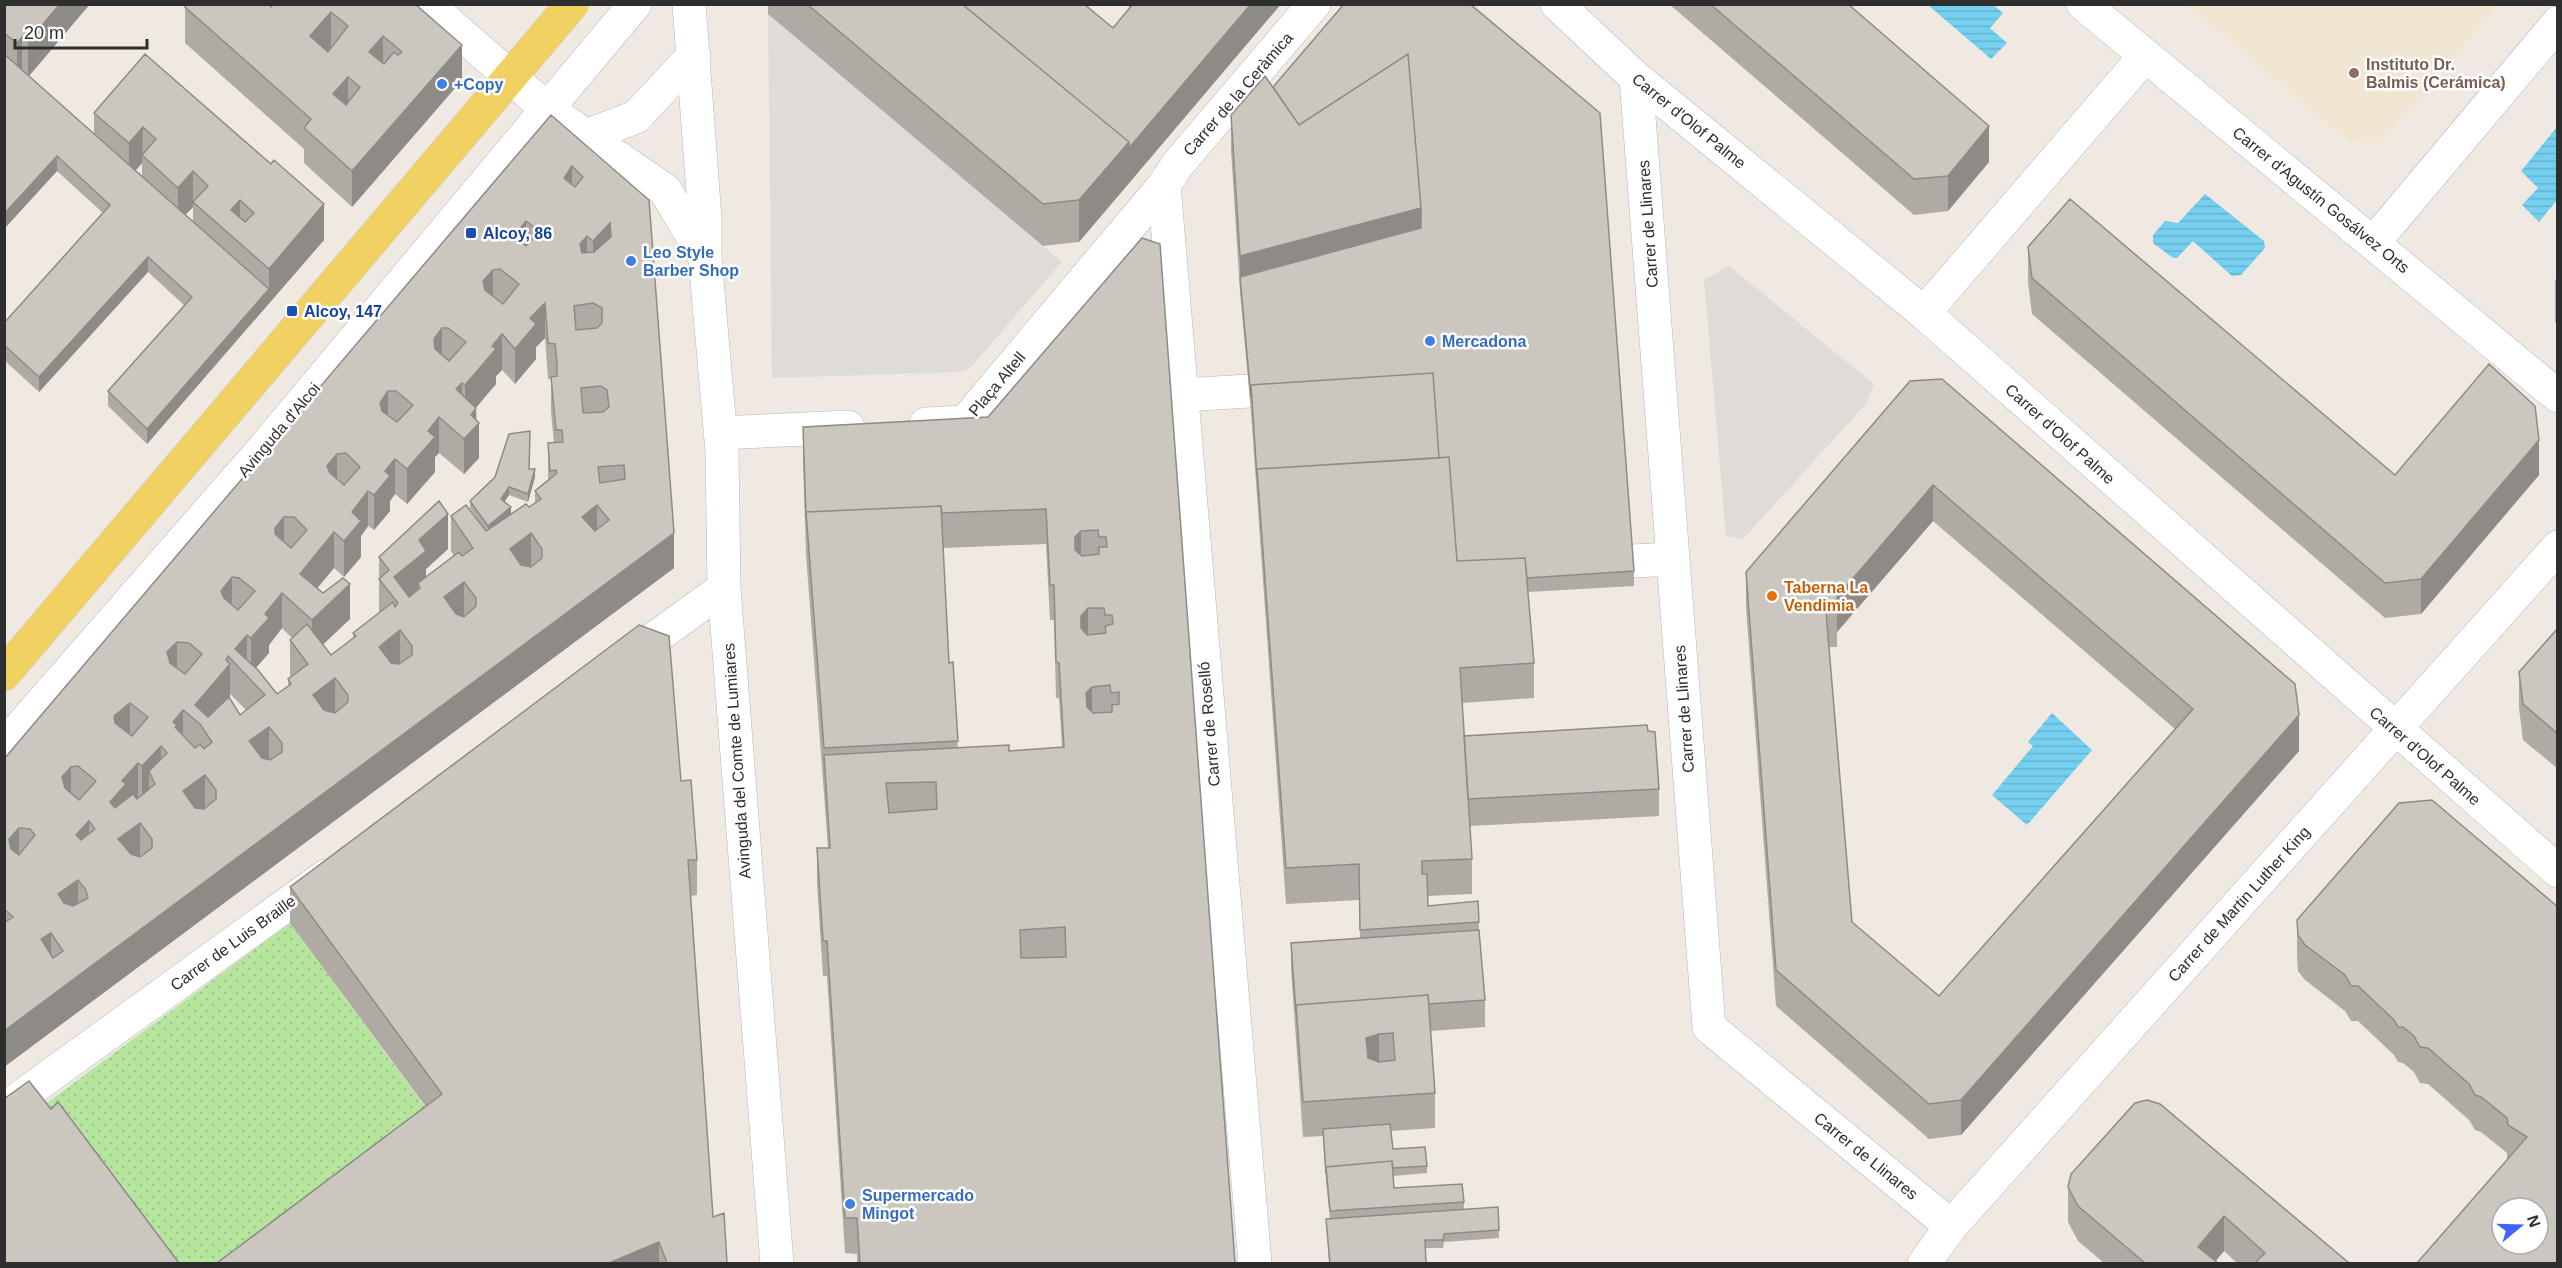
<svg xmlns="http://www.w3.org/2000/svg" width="2562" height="1268" font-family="Helvetica,sans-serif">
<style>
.education{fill:#f0e6d1}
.park{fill:url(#park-dots)}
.plaza{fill:#dfdcd8}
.water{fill:url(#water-rules)}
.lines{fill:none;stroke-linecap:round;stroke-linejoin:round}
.minor-casing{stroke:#b4b7c1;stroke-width:34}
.major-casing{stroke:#c9c9c9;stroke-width:34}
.minor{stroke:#fff;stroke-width:33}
.major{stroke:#f2d163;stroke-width:33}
.wall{fill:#afaba4;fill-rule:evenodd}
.shaded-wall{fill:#8e8b86}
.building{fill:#cbc7bf;stroke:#8e8b86;stroke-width:1.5;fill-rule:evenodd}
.education-dot{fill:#8d6e63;stroke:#fff;stroke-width:2}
.shop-dot{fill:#3f7fe0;stroke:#fff;stroke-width:2}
.transit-dot{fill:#1a4fb4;stroke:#fff;stroke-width:2}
.food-dot{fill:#e8710a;stroke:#fff;stroke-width:2}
.labels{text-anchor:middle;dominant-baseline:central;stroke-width:5;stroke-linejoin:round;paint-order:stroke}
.education-label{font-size:16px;font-weight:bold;fill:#785e54;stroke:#fff;text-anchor:start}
.shop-label{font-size:16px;font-weight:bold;fill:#366cbe;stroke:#fff;text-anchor:start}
.street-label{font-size:16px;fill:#2e2e2e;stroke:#fff}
.transit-label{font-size:16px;font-weight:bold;fill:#164399;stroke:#fff;text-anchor:start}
.food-label{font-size:16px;font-weight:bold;fill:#c56008;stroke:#fff;text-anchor:start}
</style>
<defs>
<pattern id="park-dots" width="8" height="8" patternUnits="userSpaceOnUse" patternTransform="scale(1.5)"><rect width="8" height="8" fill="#b6e59e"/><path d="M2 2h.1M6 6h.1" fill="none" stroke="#9dc588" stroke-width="1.8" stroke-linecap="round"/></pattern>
<pattern id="water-rules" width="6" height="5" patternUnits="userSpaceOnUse" patternTransform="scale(1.5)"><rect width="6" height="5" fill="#75cff0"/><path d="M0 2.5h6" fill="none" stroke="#66b2ce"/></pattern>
</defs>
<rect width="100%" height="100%" fill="#efe9e1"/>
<path class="education" d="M2188,5H2498L2381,142L2348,141Z"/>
<path class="park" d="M290,923L442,1130L264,1263L153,1264L29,1116Z"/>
<path class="plaza" d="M768,14L1062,262L970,368L962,372L772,378Z
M1729,266L1874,384L1866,404L1743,539L1726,536L1704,280Z"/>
<path class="water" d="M1928,5H1993L2003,13L1990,28L2007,43L1991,59Z
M2557,127V200L2539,222L2522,205L2538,188L2521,171Z
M2205,194L2264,241L2265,248L2241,275L2232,276L2194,242H2192L2177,258H2173L2153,243V235L2165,221L2178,223Z
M2052,713L2092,750L2027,825L1992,795L2033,746L2028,742Z"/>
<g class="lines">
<defs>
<path id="minor" d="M427,4L547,109L665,190L704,256
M689,4L705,219V258L722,451L724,588L777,1264
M1557,4L1636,78L1924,313L2558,871
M2083,4L2558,396
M1636,78L1709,1027L1951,1226
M589,135L636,117L694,55
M1164,185L1255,1264
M2374,242L2558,23
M1924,313L2145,56
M1182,395L1249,391
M926,424L965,422L1164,185L1178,164L1314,4
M720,433L848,427
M1633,561L1673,559
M626,659L724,588
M4,746L264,448L635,4
M4,1109L326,876
M1924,1264L1951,1226L2558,547"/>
<path id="major" d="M4,674L572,4"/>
</defs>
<use href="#minor" class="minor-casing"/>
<use href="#major" class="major-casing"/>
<use href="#minor" class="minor"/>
<use href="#major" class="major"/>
</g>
<path class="wall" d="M4,4H90L29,76L94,134V113L145,54L324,240L147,444L108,406V391L185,306L148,272L39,392L4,360V323L103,213L57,171L4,229ZM142,163V177L135,171ZM193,207V222L185,215Z
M415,4L462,80L352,207L304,163V149L185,43V7Z
M768,4H1084L1113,28L1130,8L1126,4H1281L1079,242L1043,246L768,14Z
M1669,4H1848L1989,162L1948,211L1914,215Z
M551,115L649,200L674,568L4,1067V759ZM545,338L548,379H551V412L554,443H548V480L535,491V503L529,507L511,514L504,502L509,495L528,502L535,477L529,469L470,501V508L486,531L451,516V551L454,556L426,577V569L448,549L379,557V613L353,633V638L331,655L323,644L350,619L317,588L334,568L344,577L361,557V536L368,526L374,530L390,511V501L395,494L407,504L435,472V457L439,453L464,474L479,458L476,408L496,384V376L502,370L515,384L536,359V347ZM282,628L292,638L290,640V675L291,677L288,679V687L277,694L256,668L269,653V645ZM230,694L246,710L240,715L230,699Z
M1231,115L1634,571V586L1528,592L1534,663V698L1462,703L1464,736L1648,731L1659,789V816L1470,826L1472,859V894L1428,896V906L1478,901L1479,930L1485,1000V1027L1431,1031L1435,1093V1128L1391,1131L1393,1149L1427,1166V1173L1393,1176L1394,1188L1464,1202V1209L1498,1207L1499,1238L1444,1242L1443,1248H1426V1263H1329L1326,1219H1330L1326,1181L1323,1136L1303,1137L1291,970V943L1360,939L1359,900L1286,904L1251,412L1240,292L1231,150Z
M1142,238L1235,1263H857V1254L845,1253L827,976H823L817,884V848H828L806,554L803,462V427L988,417ZM1046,544L1050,620H1054L1056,698H1059L1062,747L1009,751L958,748L949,663L943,548Z
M2028,247L2395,475H2539L2421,614L2385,618L2032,314L2028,282Z
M2558,277V324L2555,322V280Z
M1910,381L2299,751L1961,1135L1929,1139L1776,1006L1746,608V572ZM1933,521L2175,729L1939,996L1852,922L1829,647H1837V632Z
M2558,628V769L2523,740L2519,708V672Z
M681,781L697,860V895L691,896L713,1217L727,1263H217L426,1107L290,923V887Z
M2558,907V1263L2507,1159V1153L2481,1132L2475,1130L2469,1120L2428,1084L2420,1083L2414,1072L2403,1063L2398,1062L2394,1055L2358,1021H2351L2345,1011L2305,980L2298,971L2297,955V920Z
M2135,1103L2349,1263H2237L2224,1251L2215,1261L2218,1263H2104L2078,1241L2068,1222V1187Z"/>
<path class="shaded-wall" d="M60,4H90L28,77V42Z
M1251,4H1281L1079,242V200L1129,142Z
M331,12V47L310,71V36Z
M383,36V71L369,52Z
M22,37V72L17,79V43Z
M462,45V80L352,207V171Z
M348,77V113L333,94Z
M1989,126V162L1948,211V176Z
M143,127L142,163L129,178V143Z
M57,156V171L4,229V214Z
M572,166V202L564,178Z
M193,171V207L178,223V188Z
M240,200V235L231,210Z
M324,204V240L147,444V429L269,289V269Z
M1421,208V243L1240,277V256Z
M526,221V256L514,236Z
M610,223V258L593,277V241Z
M587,236V271L580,244Z
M148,257V272L39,392V377Z
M493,270V305L483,316V281Z
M545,303V338L536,347V359L515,384V349L530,318Z
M442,328V364L434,375V339Z
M502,334V370L496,376V384L465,420V385L492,346Z
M462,383V418L456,389Z
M388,391V426L380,438V403Z
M476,408V425L479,423V458L464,474V439L471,415Z
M439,417V453L435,457V472L407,504V469L428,431Z
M2539,440V475L2421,614V579Z
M337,454V489L327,501V466Z
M395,459V494L390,501V511L374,530V495L385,471Z
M535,469V477L528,502V494Z
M1933,485V521L1837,632V647V597Z
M509,487V495L501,507V499Z
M368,491V526L361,536V557L344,577V541L352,512Z
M597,505V541L582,517Z
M511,507V515L488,534V526Z
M448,514V549L426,569V587L420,588L418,583V594L398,603L394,577L419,540Z
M284,517V552L275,563V528Z
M1081,531V567L1075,572V537Z
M334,532V568L300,609V574Z
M531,533V569L510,584V549Z
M674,533V568L4,1067V1031Z
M232,577V613L221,591Z
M464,582V618L444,632V597Z
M350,584V619L312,655V620Z
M282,593V628L269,645V653L251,673V638L265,614Z
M1088,608V644L1081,652V616Z
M400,630V666L379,682V647Z
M247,635V671L235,649Z
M177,642V677L167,688V652Z
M228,656V666L230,664V699L204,730L195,705Z
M335,678V714L313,731V695Z
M1092,687V723L1086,728V693Z
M130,703V738L114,751V716Z
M183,710V746L173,722Z
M2299,715V751L1961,1135V1100Z
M269,727V762L249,777V741Z
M161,746V782L155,784L149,771V794L142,802V766Z
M138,763V798L126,819L110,802L122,781Z
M71,767V803L62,812V777Z
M205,775V811L183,826V791Z
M89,821V856L76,835Z
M140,823V858L118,874V839Z
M19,828V863L9,874V839Z
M78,880V916L58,930V894Z
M51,933V968L41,939Z
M1379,1034V1069L1366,1073V1038Z
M2224,1216V1251L2214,1263L2198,1247Z
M659,1242V1263H609Z"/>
<path class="building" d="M4,4H60L28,42L22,37L17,43L4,33Z
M187,4H269L271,7L273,4H415L462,45L352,171L304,128L311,119L185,7ZM331,12L348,26L328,52L310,36ZM383,36L402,52L398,55L394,52L384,64L369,52ZM348,77L360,87L346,105L333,94Z
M807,4H962L1129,142L1079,200L1043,204Z
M962,4H1084L1113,28L1133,4H1251L1129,148V142Z
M1344,4H1470L1600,113L1634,571L1527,578L1525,558L1457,561L1449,457L1439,458L1433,373L1251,385V398L1240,277L1421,228V208L1408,54L1299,125L1273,87Z
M1710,4H1848L1989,126L1948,176L1914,179Z
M4,54L269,289L147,429L108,391L192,297L148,257L39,377L4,345V323L110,205L57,156L4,214Z
M145,54L271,164L274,160L324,204L269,269L193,202L208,186L193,171L178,188L142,155L156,139L143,127L129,143L94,113ZM240,200L254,213L245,222L231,210Z
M1408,54L1421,208L1240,256L1231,115L1265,76L1299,125Z
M551,115L649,200L674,533L4,1031V923L13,917L4,909V759ZM572,166L583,177L575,187L564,178ZM526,221L539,231L526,246L514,236ZM610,223L611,237L594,252L582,253L580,244L587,236L593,241ZM500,269L519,284L503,304L485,290L483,281L493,270ZM545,303L548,343L555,344L557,362V376L551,377L556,430H562L563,442L548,443L550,471L556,470L557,473L535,491L541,499L529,507L526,504L486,531L466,505L451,516L473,548L462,556L459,552L418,583L420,588L409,597L394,577L426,551L419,540L448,514L439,501L379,557L389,570L379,579L398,603L395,607L393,602L353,633L356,636L331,655L307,624L290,640L308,664L288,679L291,684L277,694L258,670L235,649L247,635L251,638L269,618L265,614L282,593L312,620L350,584L343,578L323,593L300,574L334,532L344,541L361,521L352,512L368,491L374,495L390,476L385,471L395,459L407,469L435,437L428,431L439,417L464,439L479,423L471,415L476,408L456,389L462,383L465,385L496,349L492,346L502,334L515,349L536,324L530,318ZM593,303L602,308V323L597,328L576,330L574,306ZM442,328H448L466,342L449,361L435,349L434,339ZM601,386L607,390L609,407L603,412L583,413L581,388ZM388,391H396L413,405L397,422L382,411L380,403ZM346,453L360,467L344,485L330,473L327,466L337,454ZM624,465L625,479L600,483L598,467ZM597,505L609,520L595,531L582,517ZM284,517H294L307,530L291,548L275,534V528ZM531,533L542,549V558L531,567L521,565L510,549ZM232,577L239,578L255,591L238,610L224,598L221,591ZM464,582L476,598V606L464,617L456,614L444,597ZM400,630L412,646V655L399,664L391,663L379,647ZM177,642L189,643L202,654L185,674L170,663L167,652ZM228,656L265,695L240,715L229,697L208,717L195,705L230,664L226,660ZM335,678L348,695V702L335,713L324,710L313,695ZM130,703L148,717L132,736L115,723L114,716ZM183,710L200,724L212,742L204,749L200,744L195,748L175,727L177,725L173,722ZM269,727L282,743V752L270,760L262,758L249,741ZM161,746L167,753L149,771L155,784L137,799L133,794L115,808L110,802L126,784L122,781L138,763L142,766ZM78,766L96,781L79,800L65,788L62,777L71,767ZM205,775L216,790V799L204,809L195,808L183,791ZM89,821L95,829L81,840L76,835ZM140,823L152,839V848L140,857L131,854L118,839ZM19,828L30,829L35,835L19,855L11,849L9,839ZM78,880L86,890L88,898L73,906L64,903L58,894ZM51,933L63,951L53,958L41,939Z
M2070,199L2395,475L2489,364L2535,406L2539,440L2421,579L2385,583L2032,278L2028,247Z
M1142,238L1160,244L1235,1263H860L857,1218H845L827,941H823L817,848H830L824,755L1009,745V751L1064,747L1059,663L1056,662L1054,585H1050L1046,509L942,513L941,506L806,512V518L803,427L988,417ZM1098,530L1099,537H1106L1107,547H1099V554L1082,556L1075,550V537L1081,531ZM1088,608H1104L1105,615H1112L1113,624L1105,626L1106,633L1087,635L1081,628V616ZM1110,685L1111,693L1119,692V704L1112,705V712L1093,713L1087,707L1086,693L1092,687ZM936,782L937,809L889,813L886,783ZM1065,927L1066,957L1021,958L1020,930Z
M1433,373L1439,458L1257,469V477L1251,385Z
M1942,379L2295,684L2299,715L1961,1100L1929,1104L1776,970L1746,572L1910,381ZM1933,485L2193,709L1939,996L1852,922L1826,612L1837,611V597Z
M530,431L529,469H535L528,494L509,487L501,499L511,507L488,526L470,501L495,477L509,434Z
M1449,457L1457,561L1525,558L1534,663L1460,668L1472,859L1422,861V874H1427L1428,906L1478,901L1479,922L1360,930L1359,864L1286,868L1257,469Z
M941,506L949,663L953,662L958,741L824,748L806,512Z
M639,625L669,636L681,781L691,780L697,860H688L707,1130L713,1217L724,1213L727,1263H667L659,1242L609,1263H217L442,1094L290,887Z
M2558,628V734L2523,704L2519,672Z
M1647,725L1648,731L1655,732L1659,789L1468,799L1464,736Z
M2432,800L2558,907V1263H2417L2527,1137L2508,1125L2507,1118L2481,1097L2475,1095L2469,1084L2428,1048L2420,1047L2414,1036L2403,1027H2398L2394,1020L2358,986H2351L2345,975L2305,945L2298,935L2297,920L2399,803ZM2502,1208H2538V1244H2502Z
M1479,930L1485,1000L1429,1004L1428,995L1296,1005V1013L1291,943Z
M1428,995L1435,1093L1303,1102L1296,1005ZM1393,1033L1395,1060L1379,1062L1368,1058L1366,1038L1379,1034Z
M29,1081L51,1109L58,1102L179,1263H4V1099Z
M2147,1100L2160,1104L2349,1263H2255L2265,1253L2224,1216L2198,1247L2218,1263H2145L2078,1206L2068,1187L2071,1174L2135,1103Z
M1390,1124L1393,1149L1425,1147L1427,1166L1393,1168L1392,1161L1326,1167V1174L1323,1129Z
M1392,1161L1394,1188L1462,1184L1464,1202L1330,1211L1326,1167Z
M1498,1207L1499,1230L1444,1234L1443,1240H1425L1426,1263H1330L1326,1219Z"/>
<circle class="education-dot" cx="2354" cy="73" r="6"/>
<g class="shop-dot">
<circle cx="442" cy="84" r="6"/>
<circle cx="631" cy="261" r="6"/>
<circle cx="1430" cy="341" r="6"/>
<circle cx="850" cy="1204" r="6"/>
</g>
<g class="transit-dot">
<rect x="465" y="227" width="12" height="12" rx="3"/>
<rect x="286" y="305" width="12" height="12" rx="3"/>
</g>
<circle class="food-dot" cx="1772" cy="596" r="6"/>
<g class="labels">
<g class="education-label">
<text x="2366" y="64">Instituto Dr.<tspan x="2366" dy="18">Balmis (Cerámica)</tspan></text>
</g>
<g class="shop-label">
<text x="454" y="84">+Copy</text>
<text x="643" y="252">Leo Style<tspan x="643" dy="18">Barber Shop</tspan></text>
<text x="1442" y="341">Mercadona</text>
<text x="862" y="1195">Supermercado<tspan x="862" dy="18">Mingot</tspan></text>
</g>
<g class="street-label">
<text transform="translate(1238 94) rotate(-49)">Carrer de la Ceràmica</text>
<text transform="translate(1689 121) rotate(39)">Carrer d'Olof Palme</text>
<text transform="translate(2321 200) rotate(39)">Carrer d'Agustín Gosálvez Orts</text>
<text transform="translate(1648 224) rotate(-94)">Carrer de Llinares</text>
<text transform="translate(997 384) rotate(-50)">Plaça Altell</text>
<text transform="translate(279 430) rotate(-50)">Avinguda d'Alcoi</text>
<text transform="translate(2060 434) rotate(42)">Carrer d'Olof Palme</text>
<text transform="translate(1684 709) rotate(-94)">Carrer de Llinares</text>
<text transform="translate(1209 724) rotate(-95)">Carrer de Roselló</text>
<text transform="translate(2425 756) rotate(41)">Carrer d'Olof Palme</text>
<text transform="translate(737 761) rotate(-94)">Avinguda del Comte de Lumiares</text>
<text transform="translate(2239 904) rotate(-48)">Carrer de Martin Luther King</text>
<text transform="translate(233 943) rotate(-36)">Carrer de Luis Braille</text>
<text transform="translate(1866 1156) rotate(39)">Carrer de Llinares</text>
</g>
<g class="transit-label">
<text x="483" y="233">Alcoy, 86</text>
<text x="304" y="311">Alcoy, 147</text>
</g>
<g class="food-label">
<text x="1784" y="587">Taberna La<tspan x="1784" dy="18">Vendimia</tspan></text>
</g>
</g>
<rect width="2562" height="1268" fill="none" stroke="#2e2e2e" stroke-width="12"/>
<g transform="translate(2520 1226) rotate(71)"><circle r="28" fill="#ffffff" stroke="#ababab" stroke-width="1.5"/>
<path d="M0-4.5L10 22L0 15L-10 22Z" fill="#4264fb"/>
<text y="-9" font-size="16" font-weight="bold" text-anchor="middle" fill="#2e2e2e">N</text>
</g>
<path d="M15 39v9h132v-9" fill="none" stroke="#2e2e2e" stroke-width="3"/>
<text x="24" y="39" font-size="18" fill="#2e2e2e" stroke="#ffffff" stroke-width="4.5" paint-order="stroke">20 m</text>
</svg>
